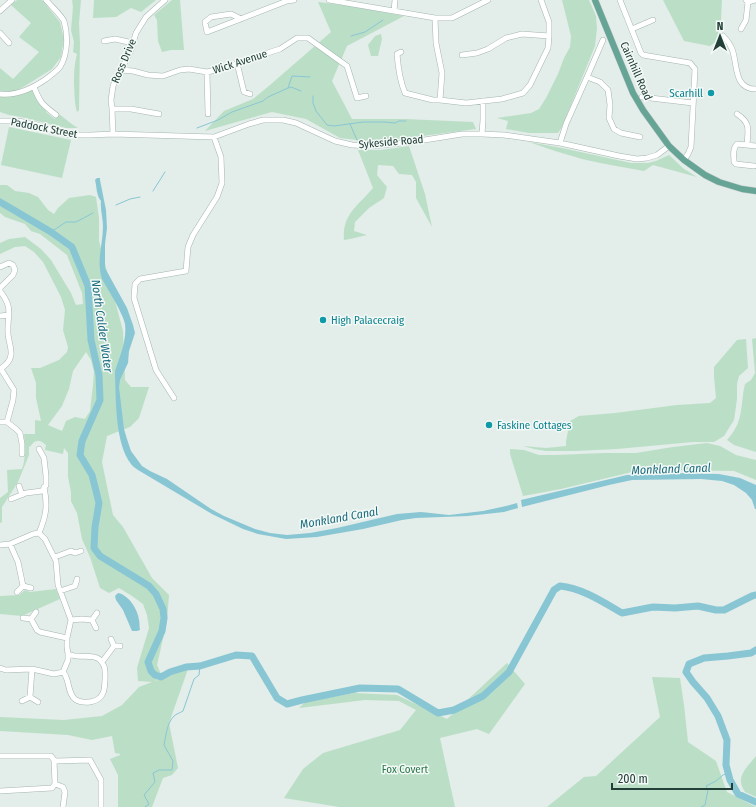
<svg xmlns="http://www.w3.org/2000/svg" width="756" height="807" font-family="'Fira Sans Condensed',sans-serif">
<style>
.green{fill:#bbdfc6;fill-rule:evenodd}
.water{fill:#89c6d4}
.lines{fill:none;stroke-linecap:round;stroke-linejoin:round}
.stream{stroke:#89c6d4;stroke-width:1}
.river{stroke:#89c6d4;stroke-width:7}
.minor-casing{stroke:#a5b5b0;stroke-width:6}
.major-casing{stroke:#c1c9c7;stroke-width:7}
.minor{stroke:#fff;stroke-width:5}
.major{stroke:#66a496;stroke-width:6}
.culture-dot{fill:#0f9aa8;stroke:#f3f9f6;stroke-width:1.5}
.labels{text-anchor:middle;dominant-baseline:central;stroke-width:3;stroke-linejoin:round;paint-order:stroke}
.street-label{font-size:11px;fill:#223f38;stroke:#f3f9f6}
.culture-label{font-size:11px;fill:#0d838f;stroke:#f3f9f6;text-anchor:start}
.park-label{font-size:11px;fill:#2a774a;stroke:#f3f9f6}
.water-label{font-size:12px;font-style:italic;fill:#1a6a7d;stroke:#f3f9f6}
</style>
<rect width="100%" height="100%" fill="#e3ede9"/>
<path class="green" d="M17,0H42L60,22L64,39L61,57L52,69L20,89L4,93L0,92V68L13,79L39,52L19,37L31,23L11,5Z
M72,0H81L79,23L80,43L79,110L77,112C74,101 75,97 74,86C74,74 74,66 77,54L73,52L74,42L71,30L73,7Z
M94,0H156L141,12L131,8L116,17L93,18Z
M172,0H180L184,50H171L162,52L158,41L157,20L154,15Z
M562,0H589L596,16L597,28L595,46L562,127L558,133H529L506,129L508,121L497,118L531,113L539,109L546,98L558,74L564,58L570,47L571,36Z
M663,0H722L720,39L710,46L684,41Z
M318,2L350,6L404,16L347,46L332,81L352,119H405L473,122L476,129L407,138L365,141L340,138L306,119L272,112L205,131L224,111L253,99L270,85L331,32Z
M381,34L382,39L378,56H371L368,45L375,36Z
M31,89L33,90L38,101L46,109V112L55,119L59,114L73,125L78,128H66L21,117L9,115L0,112V97L21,93Z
M9,127L71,140L62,178L1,165Z
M529,142L562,148L631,163H648L656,161L669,155L684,169L697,177L653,165L644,171C624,167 603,164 582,159C564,154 546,148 529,142Z
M409,146L425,194L432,227L416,198V182L412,175L399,174L393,166L378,165L377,175L387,187L384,198L369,208L355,222L354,231L367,235L350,239L344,240C342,214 358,206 373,188L358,150H381Z
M0,185H7L15,191L29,193L38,197L48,210L54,214L58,208L69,198L90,195L96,197L99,218V241L123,331L125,380L131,387H149L139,418L130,427L107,436L102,462L113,515L123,527L152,578L169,595L167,621L157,665L162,676L155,681L188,669L169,723L178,768L172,775L163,778L152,807H118V775L110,759L120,755V754L115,753L112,736L92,740L68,735L0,731V717L64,720L102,716L122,705L139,687L152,682L138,681L137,668L149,628L147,615L143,604L132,596L119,588L109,593L100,588L90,557L82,539L77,513L71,501V492L68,477V453L64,448L63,454L45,450L46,445C39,439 35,439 30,447L29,446V455L18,482L2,507V522L0,523V498L8,492L7,470L22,469C26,458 25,446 24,434H35V420L41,421L36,398V383L31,368H40L59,360L67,352L68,347L63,330L65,310L61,297L43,262L34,252L25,246L15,247L0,254V243L9,239L25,237L41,249L51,260L71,293L76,305L83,304L82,293L67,255L40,234L31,231L25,224L5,217L0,213ZM86,352L91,360L94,372L93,385L90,411L85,419L75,417L66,421L62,431L48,425L62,406L69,389L73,371Z
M756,338V452L734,445L727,440C730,436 733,433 735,429C743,416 741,399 745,384L751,380L755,373L752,339Z
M746,339L748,368L739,376L737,384V399L734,420L724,436L714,442H693L617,449L575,451H546L534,449L523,446L546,448L566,446V441L570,421L579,416L615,413L677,405L710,403L716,398L714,377V367L737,340Z
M707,443L720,446L736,455L756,460V480L734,471L655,470L632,472L561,489L523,496L510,454V449L524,450L539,455H555L604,453H636L673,447Z
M56,589L60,599L22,616L0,614V596L19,595L25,590L30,592Z
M507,663L525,684L489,734L477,729L440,738L455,807H339L284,798L303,769L323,753L400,730L416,710L399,701L365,700L299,708L305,702L354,693L397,695L447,719Z
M652,677L680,678L684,705L688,742L716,761L727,792L756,807H547L584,777L596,776L660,717Z
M756,756V797L745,792C743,789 741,785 741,782C740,772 751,763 756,756Z"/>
<path class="water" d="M97,178H100V180L106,210L107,228L105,244V268L127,308L133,325L135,333L129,351L128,363L120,380L119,387L124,429L127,439L131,451L142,466L150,471L167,479L211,509L224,516L255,529L270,533L287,535L310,533L337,528L397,514L421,512L449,515L483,511L506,506L517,503L518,508L504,512L468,516L416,518L402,520L363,529L317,537L286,539L258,534L243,529L212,514L138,470C136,468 133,467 131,464C115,443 116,401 115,375V371C120,356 127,340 125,324C123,313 108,290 102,279C96,260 103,245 103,226C103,218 100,209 101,201C96,195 97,187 95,180Z
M674,473L719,474L740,478L756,485V509H755L752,500L746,493L734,485L722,481L701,479L632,480L609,485L522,507L521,500L627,475Z
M118,593C129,595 138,610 139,620C140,623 139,627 140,630L137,631H132L123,610L116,600L115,596Z"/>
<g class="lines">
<path class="stream" d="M351,36L365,32L383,20
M289,88L291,87L301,91
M313,96V103L316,111L327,125L334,126L363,122H384L395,123L399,121H406
M350,124L357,140
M197,128L218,120L232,112L263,101L268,97L288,88L292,76L310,77
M153,191L165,172
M116,205L130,199L140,197
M51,232L66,222H76L93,213
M145,807L149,804L144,795L155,782L153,773L159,770H172L173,761L164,745C166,735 167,723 174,716C176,714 180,713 183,711L194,679L199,675L200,666
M701,807L705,805L708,790L706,786L716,781L723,775L728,773"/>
<path class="river" d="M0,202L12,209L51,232L72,247L88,286L91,340L99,375L100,400L82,441L80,455L92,475L99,503L95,527L94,548L100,556L141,581L149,586L156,594L163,609L164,618L162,631L148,662L151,671L155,675L161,677L170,672L186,667L200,666L236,655L252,656L277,698L287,704L302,700L360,688L398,689L438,713L454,710L483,696L509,672L554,590L560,586C582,588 603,602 622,613L653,607L675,608L698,606L716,610H724L752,596L756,595
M756,650L751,653L728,656L704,658L689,664L686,672L693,682L707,698L718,716L727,740L726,765L730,780L738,794L756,802"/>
<defs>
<path id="minor" d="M329,0L435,18H452L488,0
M620,0L641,53L643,55L690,63L695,69L691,147L688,154L684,160
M748,2L755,0
M0,11L12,0
M394,11L395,0
M435,18L436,43L442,73L440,100
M241,19L231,14L211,17L205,22L207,32L287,1L294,0
M632,29L653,20
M741,29L746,20L748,2L746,0
M0,33L9,43
M723,36C727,40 730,44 732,49C738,64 733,89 756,89
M104,41L115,39L133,43
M401,52L397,54C398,67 400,81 405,93L433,100H440L466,103L502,99L523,93L530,85L548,48L549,36V22L541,0
M462,55L477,53L488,49L506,38L522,34L549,36
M237,63L244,92L250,94
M121,70L133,71L148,75L163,76L180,70L189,69L207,72L225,68L258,56L280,49L297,38H308L347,66L357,98L366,96
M207,72L208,114
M587,77L603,40
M34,87C40,103 43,105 56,115
M0,94C17,96 33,88 46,79C51,75 56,72 60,67C68,54 68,35 64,21C61,15 51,6 46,0
M642,97L693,103
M112,109H131L159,114
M737,114C751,123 748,130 747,145
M0,121H18L34,124L69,135H91L113,134L214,137L249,124L263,120H283L296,123L335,141L352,145L372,146L412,142L462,134H482L504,135L560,143L619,156L637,159L647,158L657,155L669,146
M113,134L112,109L111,100L113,86L115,81L121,70L131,50L136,33L146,17L165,0
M482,134L483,120V101
M560,143L566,124L587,77L600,82L608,90L610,105L609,118L614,129L621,133L640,137
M754,166L736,164L734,162C734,156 732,149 737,144L756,146
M0,267L9,263L13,265L15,270L13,275L0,288
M0,291C14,309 7,313 8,333C8,340 12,348 11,355C10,361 5,366 0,369
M0,316L9,315
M1,369L14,390L13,400L7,422
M174,398L156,370L134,298L135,284L140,279L186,271L188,247L193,235L217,197L222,183L221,157L214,137
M0,422H7L16,429L20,433L22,444V454
M19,486L22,495
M11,499L26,493L42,491L46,485V476L44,458L39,449
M39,533C46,516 48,506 44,487
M10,544L18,562L23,586L17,592
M0,545L10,544L33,534L39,533L45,539L56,561L58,585L71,620L67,638V647L68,654V660L63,672L54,674L32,669L6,670L0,668
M55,557L71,551L75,553L81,551
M23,586L31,588
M60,591L75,586L77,579
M23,618L31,619L36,612
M31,619L37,630L40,632L67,638
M71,620L82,619L92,620L97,613
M92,620L96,628
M111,639L114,646H120
M102,662L114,646
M63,672C70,679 67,694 76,700C84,704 99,703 103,693C105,689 106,670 104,666C103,663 101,661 99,659C93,655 84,657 77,656C74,656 71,655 68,654
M30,697L32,669
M22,701L30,697L38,702
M0,756H51L54,760L57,761L90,760L101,780V807
M54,760L55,784
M55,784L63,787L65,792L63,807
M0,791L52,788L55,784"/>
<path id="major" d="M595,0L633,93L643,110L669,146L684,160L705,175L719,182L742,189L756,191"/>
</defs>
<use href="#minor" class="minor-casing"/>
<use href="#major" class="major-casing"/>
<use href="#minor" class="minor"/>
<use href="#major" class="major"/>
</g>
<g class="culture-dot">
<circle cx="711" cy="93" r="4"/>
<circle cx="323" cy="320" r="4"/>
<circle cx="489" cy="425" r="4"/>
</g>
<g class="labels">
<g class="street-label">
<text transform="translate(124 61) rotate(-67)">Ross Drive</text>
<text transform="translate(240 62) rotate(-18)">Wick Avenue</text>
<text transform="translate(636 71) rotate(66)">Cairnhill Road</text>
<text transform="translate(44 128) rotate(11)">Paddock Street</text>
<text transform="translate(391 142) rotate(-5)">Sykeside Road</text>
</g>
<g class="culture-label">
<text x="703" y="93" text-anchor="end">Scarhill</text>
<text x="331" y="320">High Palacecraig</text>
<text x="497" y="425">Faskine Cottages</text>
</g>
<g class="park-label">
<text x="405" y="769">Fox Covert</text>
</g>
<g class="water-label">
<text transform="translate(102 326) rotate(82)">North Calder Water</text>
<text transform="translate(671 469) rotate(-2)">Monkland Canal</text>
<text transform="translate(339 518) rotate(-10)">Monkland Canal</text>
</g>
</g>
<g transform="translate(720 36)" stroke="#f3f9f6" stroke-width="3" paint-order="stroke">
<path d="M0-3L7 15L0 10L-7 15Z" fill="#223f38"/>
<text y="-6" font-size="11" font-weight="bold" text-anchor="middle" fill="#223f38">N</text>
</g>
<path d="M612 783v6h120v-6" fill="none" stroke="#223f38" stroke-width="2"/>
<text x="618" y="783" font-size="12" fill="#223f38" stroke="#f3f9f6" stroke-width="3" paint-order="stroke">200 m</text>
</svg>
